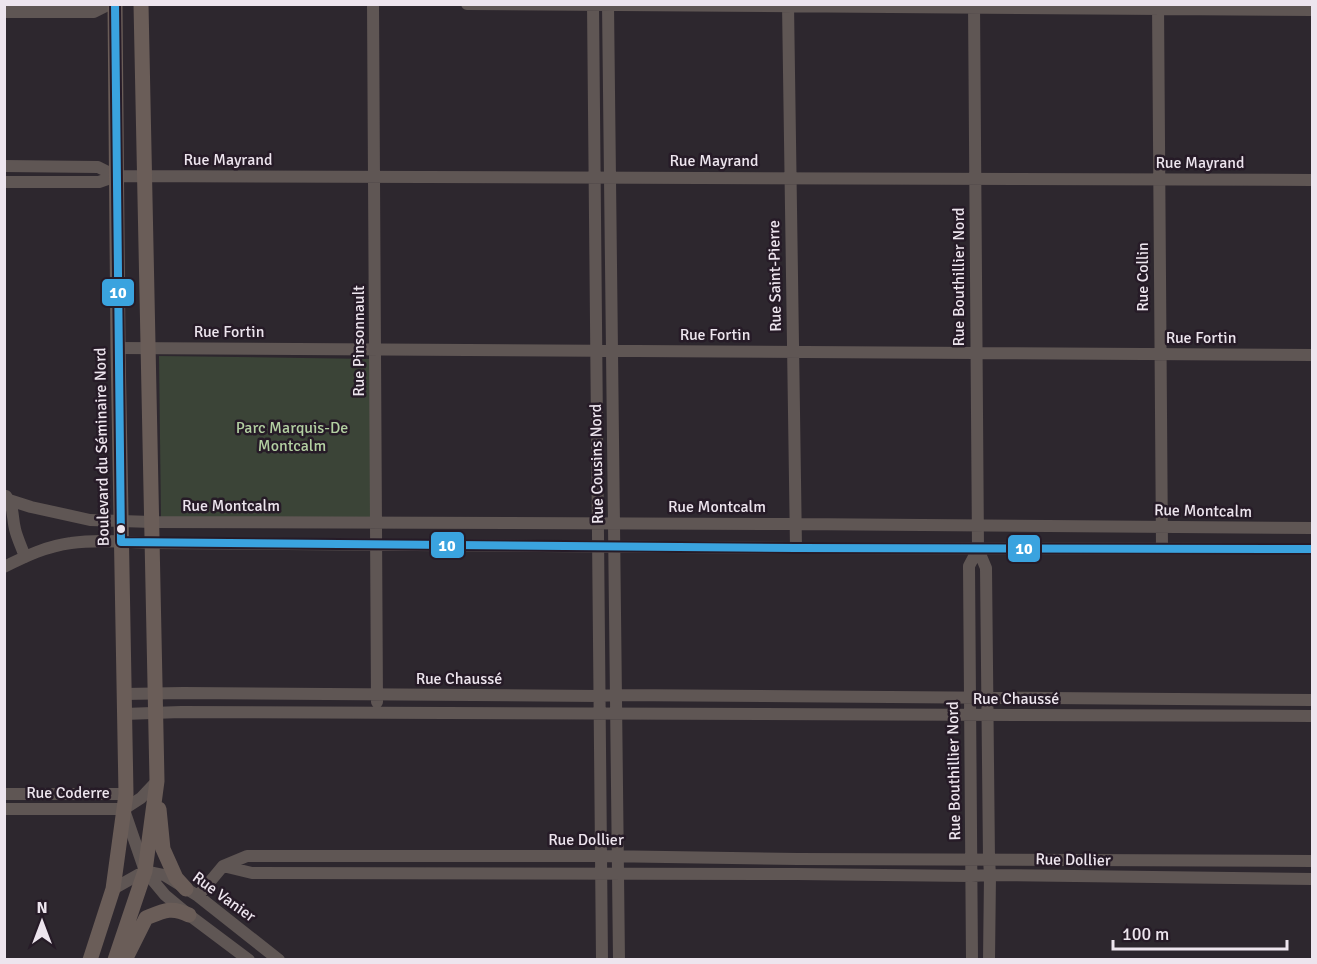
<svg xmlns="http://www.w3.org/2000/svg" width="1317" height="964" font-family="Signika,sans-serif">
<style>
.green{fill:#3b4437}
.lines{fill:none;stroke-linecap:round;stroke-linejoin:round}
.minor{stroke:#5f5654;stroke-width:12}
.major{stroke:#6a5d58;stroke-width:15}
.bus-1-casing{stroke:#261b27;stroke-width:12}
.bus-1{stroke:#3aa3df;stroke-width:8}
.bus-dot{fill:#ede5ee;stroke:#261b27;stroke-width:2}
.labels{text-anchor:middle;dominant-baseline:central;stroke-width:5;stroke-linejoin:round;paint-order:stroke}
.street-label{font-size:16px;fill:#ede5ee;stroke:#261b27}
.park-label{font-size:16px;fill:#b2cfa1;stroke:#261b27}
.line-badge{stroke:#261b27;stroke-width:2}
.badge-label{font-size:16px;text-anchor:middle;font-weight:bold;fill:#fff}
</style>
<rect width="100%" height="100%" fill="#2d272e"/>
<path class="green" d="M159,356L371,359L373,517H161Z"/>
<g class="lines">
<path class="minor" d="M373,4L377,702
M467,4L1312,10
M593,4L602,960
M608,4L619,960
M788,4L796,548
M974,4L978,549L986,568L989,859L990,875L989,960
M1158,4L1162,549
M4,12H94L110,4
M4,166L98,167L116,176
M4,182H99L116,176L1312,180
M118,348L1312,355
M6,496C14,506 12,517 15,529C17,538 22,548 25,557
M9,500L31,507L90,520L152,522L795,524L1312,528
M4,567C26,556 47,546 71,543C98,539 126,542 153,543L796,548L1312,549
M124,694L183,693L599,696L616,695L1312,700
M124,714L181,712L1312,716
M4,794H126
M4,809H124L141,798L157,781
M124,810L145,871L165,895L189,915L249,960
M223,866L252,873L797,874L971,876L990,875L1312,879
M113,889L145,871L164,875L198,896L279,960
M198,896L223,866L247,856H601L798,859L1312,861
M972,960L969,566L978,549"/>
<path class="major" d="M159,809L163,849L176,878L186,889
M90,960L113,889L126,794L118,348L115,4
M115,960L145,871L157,781L141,4
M125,960L146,918C163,911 171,906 189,915"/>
<defs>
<path id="bus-1" d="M115,4L121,542L796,548L1312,549"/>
</defs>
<use href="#bus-1" class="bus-1-casing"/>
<use href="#bus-1" class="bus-1"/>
</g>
<circle class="bus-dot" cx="121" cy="529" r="5"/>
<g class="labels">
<g class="street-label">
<text x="228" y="160">Rue Mayrand</text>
<text x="714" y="161">Rue Mayrand</text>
<text x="1200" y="163">Rue Mayrand</text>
<text transform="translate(775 276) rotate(-91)">Rue Saint-Pierre</text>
<text transform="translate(959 277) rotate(-90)">Rue Bouthillier Nord</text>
<text transform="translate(1143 277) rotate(-90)">Rue Collin</text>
<text x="229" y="332">Rue Fortin</text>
<text x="715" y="335">Rue Fortin</text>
<text x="1201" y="338">Rue Fortin</text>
<text transform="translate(359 341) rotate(-90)">Rue Pinsonnault</text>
<text transform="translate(102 447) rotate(-91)">Boulevard du Séminaire Nord</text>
<text transform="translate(597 464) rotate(-91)">Rue Cousins Nord</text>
<text x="231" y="506">Rue Montcalm</text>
<text x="717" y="507">Rue Montcalm</text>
<text transform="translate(1203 511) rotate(1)">Rue Montcalm</text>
<text x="459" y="679">Rue Chaussé</text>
<text x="1016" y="699">Rue Chaussé</text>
<text transform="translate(954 771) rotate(-91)">Rue Bouthillier Nord</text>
<text x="68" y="793">Rue Coderre</text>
<text x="586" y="840">Rue Dollier</text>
<text transform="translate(1073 860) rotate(1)">Rue Dollier</text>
<text transform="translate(224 897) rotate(36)">Rue Vanier</text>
</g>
<g class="park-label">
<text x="292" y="428">Parc Marquis-De<tspan x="292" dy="18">Montcalm</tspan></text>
</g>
</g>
<g class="line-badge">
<rect x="101" y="278" width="34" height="29" rx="6" fill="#3aa3df"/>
<rect x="430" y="531" width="35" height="28" rx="6" fill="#3aa3df"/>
<rect x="1007" y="534" width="34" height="29" rx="6" fill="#3aa3df"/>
</g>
<g class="badge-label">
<text x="118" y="298">10</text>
<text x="447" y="551">10</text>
<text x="1024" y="554">10</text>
</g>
<rect width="1317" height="964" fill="none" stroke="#ede5ee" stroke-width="12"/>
<g transform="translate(42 922)" stroke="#261b27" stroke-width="4.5" paint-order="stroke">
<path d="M0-4.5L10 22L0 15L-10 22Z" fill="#ede5ee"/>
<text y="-9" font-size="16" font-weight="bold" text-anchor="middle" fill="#ede5ee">N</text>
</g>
<path d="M1113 940v9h174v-9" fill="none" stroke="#ede5ee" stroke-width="3"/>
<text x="1122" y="940" font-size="18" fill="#ede5ee" stroke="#261b27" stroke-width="4.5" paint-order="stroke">100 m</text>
</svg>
